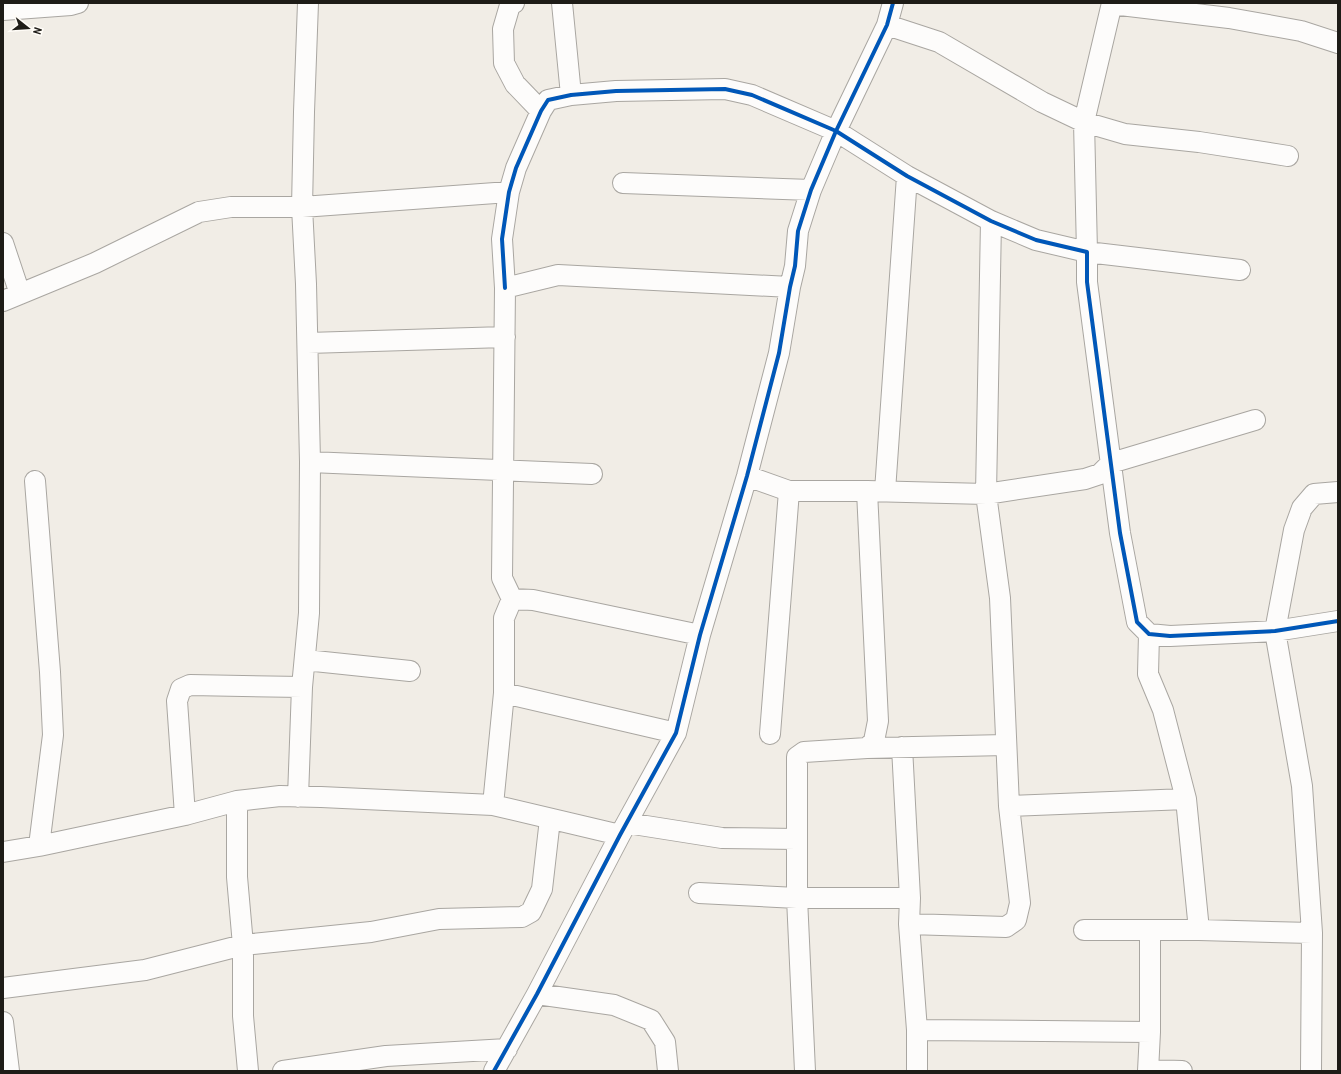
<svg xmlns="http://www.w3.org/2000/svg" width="1341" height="1074" font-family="'Roboto Condensed',sans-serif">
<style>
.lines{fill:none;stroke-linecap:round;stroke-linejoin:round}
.minor-casing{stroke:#a9a6a1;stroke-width:22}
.minor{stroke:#fdfcfb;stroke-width:20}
.cycleway-casing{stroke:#fffcf7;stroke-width:6}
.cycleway{stroke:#0057b8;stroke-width:4}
</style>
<rect width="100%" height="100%" fill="#f1ede6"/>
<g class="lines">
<defs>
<path id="minor" d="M514,3L510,5L503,29L504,63L515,84L541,111
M562,3L571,95
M1112,3L1084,122L1087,252L1240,270
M1112,4L1229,18L1301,31L1338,43
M3,10L71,5L78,3
M887,25L939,42L1042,102L1084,122L1125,134L1199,142L1288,156
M623,183L811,190
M3,243L20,294
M505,288L502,239L509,192L516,168L541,111L548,100L571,95L616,91L725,89L752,95L836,131L907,176L991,221L1036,240L1087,252V282L1120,533L1137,622L1149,634L1170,636L1275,631L1338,621
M3,301L95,263L199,212L231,207H302L509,192
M308,343L505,337
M310,462L592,474
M747,476L789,491H867L986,494L1085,479L1100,474L1111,463L1255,420
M35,481L50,672L53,735L39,846
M885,491L907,176
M512,599L502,578L505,288L558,275L790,287
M1149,634L1148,674L1163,710L1186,799L1199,930
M305,660L410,671
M504,693L676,733
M770,734L789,491
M902,747L910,898L909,924L917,1030V1071
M867,748L1006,745
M298,797L302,687L309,613L310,462L306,284L302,207L304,112L308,3
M237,801V877L243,945V1016L248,1071
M493,805L504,693V618L512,599L533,600L700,635
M1009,806L1186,799
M185,815L177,701L181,689L190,685L302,687
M627,823L722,838L796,839
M3,852L39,846L185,815L237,801L280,796L321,797L493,805L620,835
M699,893L797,898H910
M909,924L1006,927L1016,920L1020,903L1009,806L1000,598L986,494L991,221
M1084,930H1199L1312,933
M3,988L145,970L243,945L371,932L439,919L522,917L531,912L542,889L550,819
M537,994L614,1005L651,1020L665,1042L668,1071
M3,1022L9,1071
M917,1030L1150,1032
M1148,1070L1182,1071
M283,1071L386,1056L507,1049
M494,1071L537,994L620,835L676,733L700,635L747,476L779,353L790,287L795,266L798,231L811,190L836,131L887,25L893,3
M805,1071L797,898V757L804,752L867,748L874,741L878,721L867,491
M1148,1071L1150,1032V930
M1311,1071L1312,933L1302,786L1275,631L1294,530L1302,508L1314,494L1338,492"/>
</defs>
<use href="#minor" class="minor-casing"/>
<use href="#minor" class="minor"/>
<defs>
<path id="cycleway" d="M505,288L502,239L509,192L516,168L541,111L548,100L571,95L616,91L725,89L752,95L836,131L907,176L991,221L1036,240L1087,252V282L1120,533L1137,622L1149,634L1170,636L1275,631L1338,621
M494,1071L537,994L620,835L676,733L700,635L747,476L779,353L790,287L795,266L798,231L811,190L836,131L887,25L893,3"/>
</defs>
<use href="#cycleway" class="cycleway-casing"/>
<use href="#cycleway" class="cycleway"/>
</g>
<rect width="1341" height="1074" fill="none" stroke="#1e1c17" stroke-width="8"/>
<g transform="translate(28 28) rotate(107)" stroke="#fffcf7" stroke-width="3" paint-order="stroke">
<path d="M0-3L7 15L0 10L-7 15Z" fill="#1e1c17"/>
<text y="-6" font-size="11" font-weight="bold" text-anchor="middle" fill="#1e1c17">N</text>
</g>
</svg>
